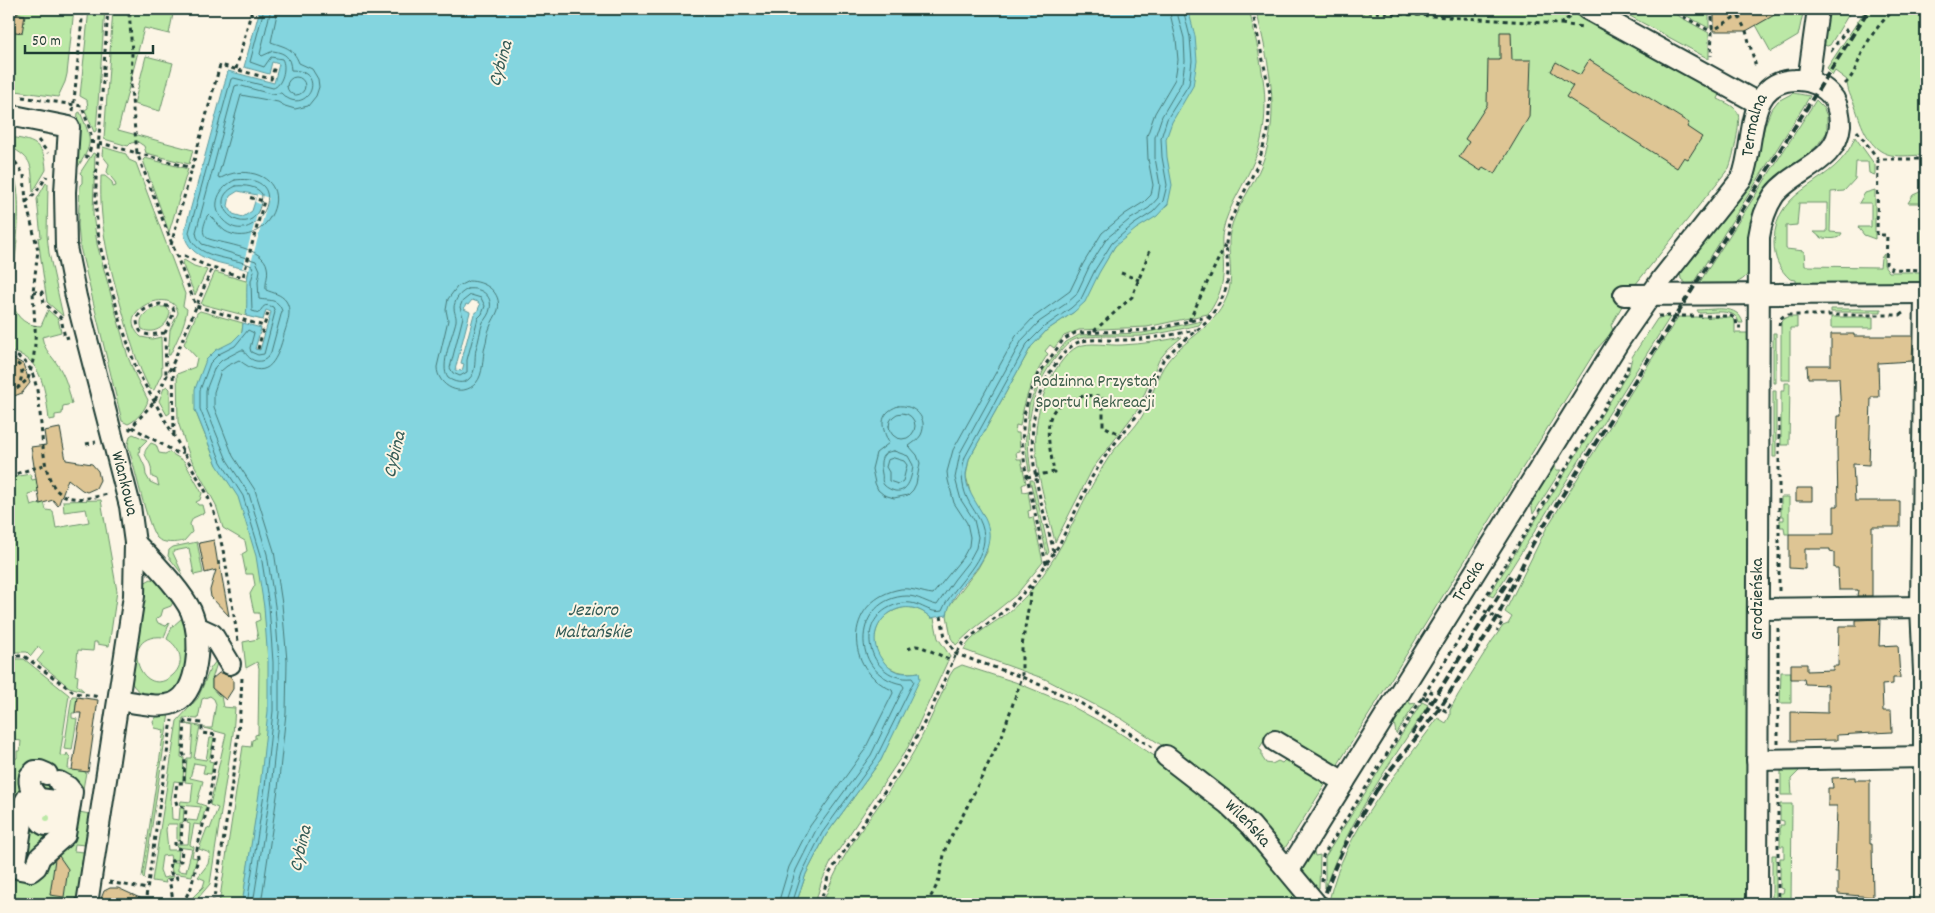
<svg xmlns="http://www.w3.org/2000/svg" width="1935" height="913" font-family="Dekko,sans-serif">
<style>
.green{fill:#bbe8a6;stroke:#6d926d}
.water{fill:#84d5df;stroke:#5c989b;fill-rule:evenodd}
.pier{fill:#fcf5e5}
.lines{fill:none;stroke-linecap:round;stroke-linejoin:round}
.shore{stroke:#477a78;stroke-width:1}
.building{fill:#dec594;stroke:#1f3d34}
.minor-casing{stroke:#1f3d34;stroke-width:24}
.path{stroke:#1f3d34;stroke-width:3;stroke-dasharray:4 4;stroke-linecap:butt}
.minor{stroke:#fcf5e5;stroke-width:20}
.rail{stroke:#1f3d34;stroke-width:4;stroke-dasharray:8 4;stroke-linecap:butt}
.path-bridge{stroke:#1f3d34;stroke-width:3;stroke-dasharray:4 4;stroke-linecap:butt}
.labels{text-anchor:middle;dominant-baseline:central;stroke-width:4;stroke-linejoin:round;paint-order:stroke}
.street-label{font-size:18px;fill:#1f3d34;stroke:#fcf5e5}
.park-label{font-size:18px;fill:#3e5f4b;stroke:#fcf5e5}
.water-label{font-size:19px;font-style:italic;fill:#335b56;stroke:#fcf5e5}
</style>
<rect width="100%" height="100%" fill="#fcf5e5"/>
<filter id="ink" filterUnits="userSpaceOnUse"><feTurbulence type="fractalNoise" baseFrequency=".02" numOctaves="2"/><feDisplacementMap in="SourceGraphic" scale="10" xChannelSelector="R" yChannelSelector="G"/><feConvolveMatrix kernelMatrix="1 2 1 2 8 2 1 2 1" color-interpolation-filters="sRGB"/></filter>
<g filter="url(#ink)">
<path class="green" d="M19,9H74L67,74L65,82L58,97L9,90V56L12,38H14L15,32L25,15L18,14Z
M89,9H105L96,131L94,132L85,110L88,108L87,100L80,96Z
M113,9H127L128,17H131V9H174L169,34L144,28L118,130L193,150L189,164L146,153L144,146L138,142L131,143L128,146L104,139Z
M1163,9H1249C1260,60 1276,111 1254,161C1245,184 1228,206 1223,230C1221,239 1222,248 1223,257C1225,279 1221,296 1208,314L1147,327L1079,330L1064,336L1054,348L1050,345L1045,351L1048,354C1033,376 1024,399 1020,426L1016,425L1015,433H1019L1020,451L1016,452L1017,459H1021L1026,483L1022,485L1023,492L1028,491L1031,510L1028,511L1029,518L1033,517L1043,562L1016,595L971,631L956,645L951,638L947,615L949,606L978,568L987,552L984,516L971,496L966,476L969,459L1031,347L1047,330L1074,312L1115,246Z
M1256,9H1574L1586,19L1721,92L1718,99C1724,102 1735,106 1738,113C1741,121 1733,159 1729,168L1635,285L1618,302L1622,306L1611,325L1613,331L1596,350L1335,769L1328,768L1269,732L1259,749L1262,751V757L1266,763L1272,764L1278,761L1282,763L1287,758L1328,780L1285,848L1277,844L1169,750L1122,719L1045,679L964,650C970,635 997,622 1009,612C1023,600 1035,587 1045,572C1070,536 1084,494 1109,457C1119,442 1135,430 1144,413C1153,397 1156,376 1167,362C1185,338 1213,329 1226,299C1236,277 1226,255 1230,232C1235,208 1253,187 1262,164C1282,112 1268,61 1256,9Z
M1617,9H1666L1709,33V59Z
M1674,9H1709V28Z
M1771,9H1804L1798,36L1771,52L1756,25L1771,16Z
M1827,9H1852L1830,45L1827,46L1822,44Z
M1866,9H1926V155C1915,155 1902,157 1891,155C1869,151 1861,124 1855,106C1851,96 1847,91 1847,80L1835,71L1832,76L1827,68Z
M146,56L173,63L160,111L134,104Z
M1793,93L1810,96L1692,285H1688L1681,279L1680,271L1758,154L1765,125L1771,110L1778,101Z
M1816,100L1823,107L1827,116V132L1817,146L1774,183L1747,275C1736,289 1714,285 1698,285Z
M80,112C93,142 93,143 76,170L75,141L78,113Z
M9,137C32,140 45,143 46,170L33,192C31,164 34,160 9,146Z
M1855,137L1875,165V175L1869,173L1868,162H1856L1855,179L1844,191L1831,192L1830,232L1842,233C1839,241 1828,238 1821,238L1814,232H1827V203H1799L1797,225L1786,226V249L1804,251L1805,266L1880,267L1881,258L1884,254V265L1889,272H1926V284L1796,285V280L1790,279C1779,269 1774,258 1774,242C1775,183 1837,187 1855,137Z
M103,147L126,154L129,160L136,163L185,294L183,306L187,309C185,325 177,340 170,355H168L170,330L178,313C175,285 111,309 141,337L152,339L161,337L162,373L154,390L150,389C137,365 130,339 123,313C109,264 99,227 101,176H105L112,182L113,187L116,186L115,182L107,172L109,164L102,155Z
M93,153L95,154L93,214L97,244L128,357L136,377L148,400C146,409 136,421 128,424L122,421L80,247L78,225L80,185L82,183V175L80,173Z
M145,158L188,169L169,232L143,160Z
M9,166C23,184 18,228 16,250C14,277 0,324 41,326L48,310L58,319L61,332L42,337C45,352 51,354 59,367C66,378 69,391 72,404L63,406L62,414L55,415V419L49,420C46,394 42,354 9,352Z
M46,183L48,184L47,235L49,253L63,316L47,302L38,238L41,237L37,199Z
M1875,190V239L1864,235L1858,227H1871V203H1859L1865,193Z
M1922,191L1926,192V203H1924V267H1921V203H1908L1913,195Z
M184,260L194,266L207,270L195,295L182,263Z
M249,270L263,320L201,304L215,272L246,281Z
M160,307H166L170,312C169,325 154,336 142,329C137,316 149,309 160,307Z
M1831,309H1881V312H1831Z
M1697,310C1713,310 1738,303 1743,323H1739C1736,307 1712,313 1699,313Z
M200,311L243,323L242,332L232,342L195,410L217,465L226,467L258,530L273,712L242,904H219L243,746L251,747L252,740L255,739V735L258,734L259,668L257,662L246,668L243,642L258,639L255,622L260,620L259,613H254L250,594L255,585L253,574H246L242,554L247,551L245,541L223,528L216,505L190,457L178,422L177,374L195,367L197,358L184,344L197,313Z
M1662,317H1670L1493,597L1489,595L1629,371L1632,357L1657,319Z
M1678,317H1731L1735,321V333H1749L1748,904H1336L1332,899L1329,901C1345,829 1396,776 1438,718L1446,723L1450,716V710L1458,695L1492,641L1503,626L1508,624L1512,617L1505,612L1546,529Z
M1787,317H1797V328H1790V380H1781V323L1782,320Z
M1831,317H1873V328H1831Z
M1202,321L1199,325C1180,329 1161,334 1142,336C1127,337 1085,334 1074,340C1067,343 1062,350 1057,356C1030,389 1024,430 1031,471H1029L1025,446L1029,405L1044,369L1066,342L1079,335L1143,333Z
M1773,333H1776V383H1773Z
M1182,337L1168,349L1159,360L1138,409L1093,468L1055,542C1041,481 1021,436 1052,376C1057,367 1067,352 1077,347C1089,341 1109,346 1122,345C1143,344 1162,341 1182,337Z
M1785,383H1790L1789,445H1781V391H1785Z
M167,386L170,389V413L167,415L159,401L164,388Z
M1773,391H1776V457H1773Z
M133,434L147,440L140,447L139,454L145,467L146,475L150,482L159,486L157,479L152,477C151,473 152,468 150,464C144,452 142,454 151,443L156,445L159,453L165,454L169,452L184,461L202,493L200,500L196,502L198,505H202L204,513L193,518L190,524L192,532L184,541C176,543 163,544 157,538C148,530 133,460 128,445L130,436Z
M1554,458L1556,470H1561L1533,514L1530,496Z
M30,474L32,480L55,475L58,486L28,494L31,506L44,502L46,510L53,511L56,528L89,522L86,509L64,512L63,501L101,500L117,591L109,646L97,644V642H94L93,651L78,650L75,675L78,676L77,685L84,691L69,687L37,661L44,652L38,647L31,656L27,652H9V478Z
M1030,480H1033L1049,552L1047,555Z
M1781,497H1789V534H1785L1784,527H1780V520H1784V516H1781Z
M197,542L203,573L194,575L189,548L174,551L173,553L183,575L168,556L169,550L173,547Z
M151,579L158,581L174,600L171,606L163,609L161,616L156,619L158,623L166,626L170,622L164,637C115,632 142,704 173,675C186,663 180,647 167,639L172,627L182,618L181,612C189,632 190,657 184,678C182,685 175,691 171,697C152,696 140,699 130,680L142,584Z
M908,607C918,609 924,611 931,618H934L938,638L950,656L908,747L832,860L821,883L815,904H796L806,874L826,835L881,760L919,672C865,681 859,612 908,607Z
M9,659H24L69,695L60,755L66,756L67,753L71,760H69L68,769L86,772L79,812L90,814L85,845L75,844L74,851L84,852L77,904L9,897V760L17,758V751H20L21,741L9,739V696H12L13,671L15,670L14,663H9Z
M216,661L217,663L212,679V688L218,695L222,696H221L223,707L235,708L233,734L210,884L193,904H187L185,902L187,897L190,900L203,887L205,880L198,877L208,864L210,853L199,849L207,828L210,829L218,808L210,805L226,734L204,728H212L216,704L214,699L210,696L202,699L198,719L183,718L181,757L184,758L183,782L174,781L171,799L172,819L179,820L180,808H184L183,823H180V841H177V824H167L166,830L168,850H179L178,860H171L170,855L162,856L160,870L163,878L173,876V878L165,880L166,883L152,881L177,721L198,698L210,669Z
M962,665L1015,682L1066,703L1115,730L1162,761L1243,827L1305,904H823C838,855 873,816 900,774C921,743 935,709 950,675L954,669Z
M1781,672H1791V703H1780Z
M1408,692L1410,704L1416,703L1396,734L1393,716Z
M72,696H77L75,713H72V718L77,719L72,750L64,749Z
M1422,702L1428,705C1390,764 1348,821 1325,888V857Z
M169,713L144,879L142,877L164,730L155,728L153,722L157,716Z
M186,724L200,726L194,758L206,760L210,738H214L209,761L213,762L211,774L203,773L205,765L194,763L190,778L203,781L197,803L206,806L201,825L194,824L190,845L194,847L192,857L197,858L192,876L172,873L171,862H178V871L186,872L192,849L177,847V844H188L190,824L187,823L188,820L197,821L201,807L180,805L181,801L191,802L193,783L185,782L187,758H191L193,726Z
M1790,763L1799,771L1791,779L1792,795H1781V766Z
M1780,804H1792L1791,904H1780V893H1783L1784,889L1780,888V858H1784V846H1780V825H1784V821L1780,820Z
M1312,844L1315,856L1320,855L1319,888L1315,891C1298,867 1299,870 1312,844Z
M1772,855H1776V904H1772Z"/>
<path class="water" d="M260,9H1188L1195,36L1197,61L1193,86L1172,122L1166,139L1167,157L1172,185L1168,204L1157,216L1136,229L1115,246L1099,273L1085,302L1074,312L1047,330L1031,347L969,459C968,464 967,469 966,474C965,498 992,515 989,539C985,573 952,586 947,615L931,618C900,588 856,629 884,662C893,674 906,674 919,672L920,679L881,760L826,835L806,874L796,904H242L260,787L268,711V662L264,607L256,556L238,497L217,465L195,410V389L206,360L216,350L232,342L242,332L243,323L261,328L255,349L260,350L271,312L266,310L263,320L246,316C248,300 245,285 249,270C225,263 189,262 184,233L228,71L274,83L279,64L272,62L269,74L244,67ZM238,191L257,195L252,211L243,217L233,214L228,206L230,196ZM472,300L478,302L480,305L477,312L474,314L461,363L464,364L462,371L455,370L470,312L464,309L466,304L468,305Z"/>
<path class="pier" d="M257,194L269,198L249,270L242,268L260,204L255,202Z"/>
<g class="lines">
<path class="shore" d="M287 86a9 9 0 1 1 18 0a9 9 0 1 1-18 0Z
M235,180C299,172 255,254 223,220C210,206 219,187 235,180Z
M236,186C244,185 257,186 262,194C259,251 196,204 236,186Z
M469,281C485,281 502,292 498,310C496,316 492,321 490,327C487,333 487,340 485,346C482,358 484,374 476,383C462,399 437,386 437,367L448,320L446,310L448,299L457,287Z
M468,289C480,287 493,295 490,309C489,314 486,318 483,322C480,330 479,341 476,349C474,358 477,372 469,379C463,385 454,382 448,378C439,366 453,335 456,321C457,315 452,310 455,303C457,296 462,292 468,289Z
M471,295L481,298L485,306L482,314L478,318L467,360V372L460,376L453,373L450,368L463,317L460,307L462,302Z
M898,406C914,404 929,418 921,435C918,440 913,443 909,446L917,455L920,463L916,484L913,490L908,495L894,498L884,495L878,490L875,483L872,469L876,453L889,443C882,428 877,414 898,406Z
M889 426a13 13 0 1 1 26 0a13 13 0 1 1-26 0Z
M894,451L908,456L913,465C912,475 909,493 895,491C891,490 887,488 884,485C881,481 883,478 882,474C880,463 879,452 894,451Z
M894,458L904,461L907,465L903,481L898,484L889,481V472L886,467L888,460Z
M247,904L265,787L273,711V662L269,606L261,555L243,496L221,462L200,409V390L210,363L219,354L235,346L248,330L254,333L250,348L251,352L258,355L264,354L275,312L273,307C264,303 263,307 259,313L252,311L251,281L254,271L252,266C231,256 194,260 189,232L231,79L234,78L273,88C282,86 287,67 282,59L271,57L264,67L250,62L264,9
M253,904L271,788L279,712V661L275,606L267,554L249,494L227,460L206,408V390L215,367L222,360L241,350H244C249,363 265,366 271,352L282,311C278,298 269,301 259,299L258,282L260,270L256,261L202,244L197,237L196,232L235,86L238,85L271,94L281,93C302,115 322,85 306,74C302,71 296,70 291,70C290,57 286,53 273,51L262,56L260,54L271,9
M261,904L278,789L286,713L287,661L282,604L274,551L255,490L233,456L214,407V392L221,371L227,366L239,360C266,382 276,363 283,338C286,326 293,312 286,301C281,294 273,293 266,290C265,282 269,275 267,267C264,248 225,244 209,239C199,234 205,224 207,216L209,214C215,219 218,226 225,231C263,253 300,187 255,174C242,171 232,172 221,178L218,177L241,95L278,102L285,106L295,109L308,106L316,96L319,87L318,79L312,69L299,63C293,47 284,47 271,42L278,9
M778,904L789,867L810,826L864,751L893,693L892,690C844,669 844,603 896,590C910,586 921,593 933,594L963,557L969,546L970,537L967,523L954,503L948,480L947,472L953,450L1016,336L1034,317L1070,291L1083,264L1102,233L1125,214L1144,202L1151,195L1153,185L1148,159L1147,136L1155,113L1175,79L1178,60L1176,39L1169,9
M785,904L796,870L816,830L871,755L904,687L902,684C848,674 853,597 907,596C918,596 927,603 937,605L954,580L969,561L976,548L978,537L974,520L961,500L955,478L960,453L1022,340L1039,322L1067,303L1076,295L1089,267L1107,238L1129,220L1149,208L1158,198L1160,185L1155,158V137L1162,116L1182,82L1185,61L1184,38L1176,9
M792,904L802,873L822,833L876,758L914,681L912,678C871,682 853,625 890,607C917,594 925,615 942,611C951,588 986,562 984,536C983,520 973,511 967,498C961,484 961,471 965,457L1027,344L1044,327L1071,308L1081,299L1095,270L1112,243L1133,225L1153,212L1163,201L1167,185L1162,157L1161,138L1167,119L1189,84L1192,61L1190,37L1183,9"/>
</g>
<path class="building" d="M1714,9H1785L1746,31H1714Z
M9,12L25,15L22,33L9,31Z
M1500,32H1511L1512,60H1531L1529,117L1495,174L1483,167L1481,171L1459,157L1469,142L1465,139L1487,105L1488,60H1500Z
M1589,60L1689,123L1687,127L1702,137L1688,159L1684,157L1677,168L1566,97L1573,86L1551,71L1556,62L1580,75Z
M1831,334H1854V336H1913L1912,361L1878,363L1879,397H1871L1869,465L1853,464L1855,501H1900V527H1872V596H1857L1858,590H1839L1838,568H1834V552L1830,551V549H1805V569L1789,568V534H1834V506H1838L1837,450L1838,416H1841L1839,378H1808L1807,365H1831Z
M9,356L23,364L30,383L22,393L9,398Z
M60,428L66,460L92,464L98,471L100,480L96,488L87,492L82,490L68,479L58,506L53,500L40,504L31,447L46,445L44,431Z
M1796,488H1812V501H1796Z
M214,540L218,565L219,561L229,616L211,597L210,590L216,570L205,573L199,543Z
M1880,619L1879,646L1898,645L1900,678H1893V684L1882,685L1883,711H1891L1892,732L1837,735V740L1791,741V712L1828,713V685L1805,684L1804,679H1791V664H1807V671L1833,670V666H1838L1839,626H1856V620Z
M219,673H222L230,676L233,680V689L226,700L212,688V679Z
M77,697L98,700L88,772L72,770L81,713H75Z
M1855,777V780H1870V844H1872L1873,897L1838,894V872H1835L1837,806H1828V788H1833L1832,778Z
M59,856L68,869L64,897L50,895L55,859Z
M110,888H118L153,904H99L104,891Z"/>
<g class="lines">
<defs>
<g id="minor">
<path d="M1587,9L1758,103"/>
<path d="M1808,81L1818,9"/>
<path id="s1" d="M9,115L69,127L65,192L66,247L76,297L130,506L135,543L134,596L87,904"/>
<path d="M1624,295L1926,293"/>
<path d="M1758,609L1926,607"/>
<path d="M197,627L212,634L230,664"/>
<path d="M119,700C160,707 188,716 196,664C199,646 198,628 191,611C181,590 152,560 135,543"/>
<path d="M1275,741L1344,782"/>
<path id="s2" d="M1166,756L1228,804L1251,826L1316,904"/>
<path d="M1757,760L1926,757"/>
<path d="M47,774L40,771H35L30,776C28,784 32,794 40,799L70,803"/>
<path d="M34,793L28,797L25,802L16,862L20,869L31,871L36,867L40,857L65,835L72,792L68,787L59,782"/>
<circle cx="47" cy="818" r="7"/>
<path id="s3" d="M1289,870L1621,338L1662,279L1742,178C1756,145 1744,81 1795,80C1810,79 1825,86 1834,99C1838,107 1840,116 1840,125C1837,163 1794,169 1774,195C1766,207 1761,223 1759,237L1757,904"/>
<path d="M1924,904V672L1921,607L1925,293"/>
</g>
</defs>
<use href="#minor" class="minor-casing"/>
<path class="path" d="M108,9L96,179V210L99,242L121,323L137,371L206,492L215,515L225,559L238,641
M1320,9L1560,24L1571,16
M1669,9L1712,32L1711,56
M1712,9V28H1717L1738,15
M1735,9L1746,31L1756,67
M1561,24L1582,27
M1831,51L1847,29
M236,69L252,9
M1845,84C1855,75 1858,61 1864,49C1872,33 1882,21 1895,9
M22,97L82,106C87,125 98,139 86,158
M73,111L83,9
M1857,131L1878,159H1926
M38,140L48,153
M91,142L108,145L137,153L131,88L132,53L129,9
M9,157L14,160L24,175L26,202L38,250L33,292L35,326
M1878,159L1877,235H1887L1886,264L1892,269L1926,270
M26,202L35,194L47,176
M171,245L192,168
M176,257L184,256L212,268L243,277L264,201L248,197
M1121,273L1139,280
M33,292H42L44,303L61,318L65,338L69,337
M268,313L264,326L196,306L137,153L192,168L220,65L271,79L275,66
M1658,316H1731L1736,319L1737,327H1741
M1189,321L1226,243
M1779,326L1780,319L1785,315H1900L1906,311
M1094,331L1132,297L1150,250
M165,333C158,333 152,336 145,334C141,333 139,330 138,326C133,312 150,306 160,304L173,308L174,312L165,333L166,377
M258,349L264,326
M9,355C58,357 26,476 63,495C76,502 95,497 108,494
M9,362C26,362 23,376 18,388
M9,391L18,388L28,379
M132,427L177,453L184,452
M129,430L154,402L173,363
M174,435L173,363L212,268
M86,444L96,442
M9,476L47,464
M1027,477L1054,472C1050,445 1037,409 1072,399C1083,396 1091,394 1103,397V426L1122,435
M1054,552C1038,489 1014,424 1055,365C1060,357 1070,345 1079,342C1092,338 1107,341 1121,340C1146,340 1171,335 1196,330
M1046,564L1025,467L1022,442L1024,415L1030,393L1038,375L1063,340L1075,333L1151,330L1211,316
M1779,591V415
M1477,607L1503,621L1497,631
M941,616L945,637L956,654L1022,677L1077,701L1152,747
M908,649L916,646L922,647L953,661
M9,656H24L75,693L100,697
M1422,697L1446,711L1452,702
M1426,700L1432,690
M1778,744V625
M109,882L147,889
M1322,882L1323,856L1627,371L1629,361
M145,904L172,720
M174,904L169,880L177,879L176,875L171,874L169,861H181L182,849L175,848V842H181L182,824L185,823L186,808L177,805L175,798L177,783H184L185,757L183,753L185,721L202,723V733L216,735L212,756L215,761L208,805L197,849L198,858L191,888L182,904
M213,904C225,829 239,753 242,677
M820,904L829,874L898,771L930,712L956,654L964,642L1013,604L1036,579L1059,545L1092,477L1108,452L1142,409L1163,360L1175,348L1207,322L1221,301L1227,286L1228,272L1226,243L1229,223L1258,164L1268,131L1270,93L1252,9
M927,904L938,883L946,846L963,815L1002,736L1007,721L1022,677V646L1032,586
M1778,904V778"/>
<use href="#minor" class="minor"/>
<path class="rail" d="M1412,734L1511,576
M1377,790L1391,769L1440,708L1497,618L1532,545L1557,504L1869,9
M1323,904C1333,860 1358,821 1381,783"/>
<path class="path-bridge" d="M28,379C34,361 36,345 35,326"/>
</g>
</g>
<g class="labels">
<g class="street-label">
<text stroke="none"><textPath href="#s3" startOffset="882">Termalna</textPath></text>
<text stroke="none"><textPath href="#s1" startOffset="425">Wiankowa</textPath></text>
<text stroke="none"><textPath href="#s3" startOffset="340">Trocka</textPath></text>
<text transform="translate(1758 599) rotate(-90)">Grodzieńska</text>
<text stroke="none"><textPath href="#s2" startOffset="106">Wileńska</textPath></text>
</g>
<g class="park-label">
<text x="1095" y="382">Rodzinna Przystań<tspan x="1095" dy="21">Sportu i Rekreacji</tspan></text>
</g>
<g class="water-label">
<text transform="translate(502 64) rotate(-74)">Cybina</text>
<text transform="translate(396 455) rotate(-77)">Cybina</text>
<text x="593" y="611">Jezioro<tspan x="593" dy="22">Maltańskie</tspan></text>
<text transform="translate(302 849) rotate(-77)">Cybina</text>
</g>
</g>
<rect width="1935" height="913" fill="none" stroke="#fcf5e5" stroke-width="30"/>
<rect x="15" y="15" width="1905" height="883" fill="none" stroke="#1f3d34" stroke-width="2" filter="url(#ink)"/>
<path d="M25 45v8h128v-8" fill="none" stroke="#1f3d34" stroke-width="2.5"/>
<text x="32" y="45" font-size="15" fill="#1f3d34" stroke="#fcf5e5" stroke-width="4" paint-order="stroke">50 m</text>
</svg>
